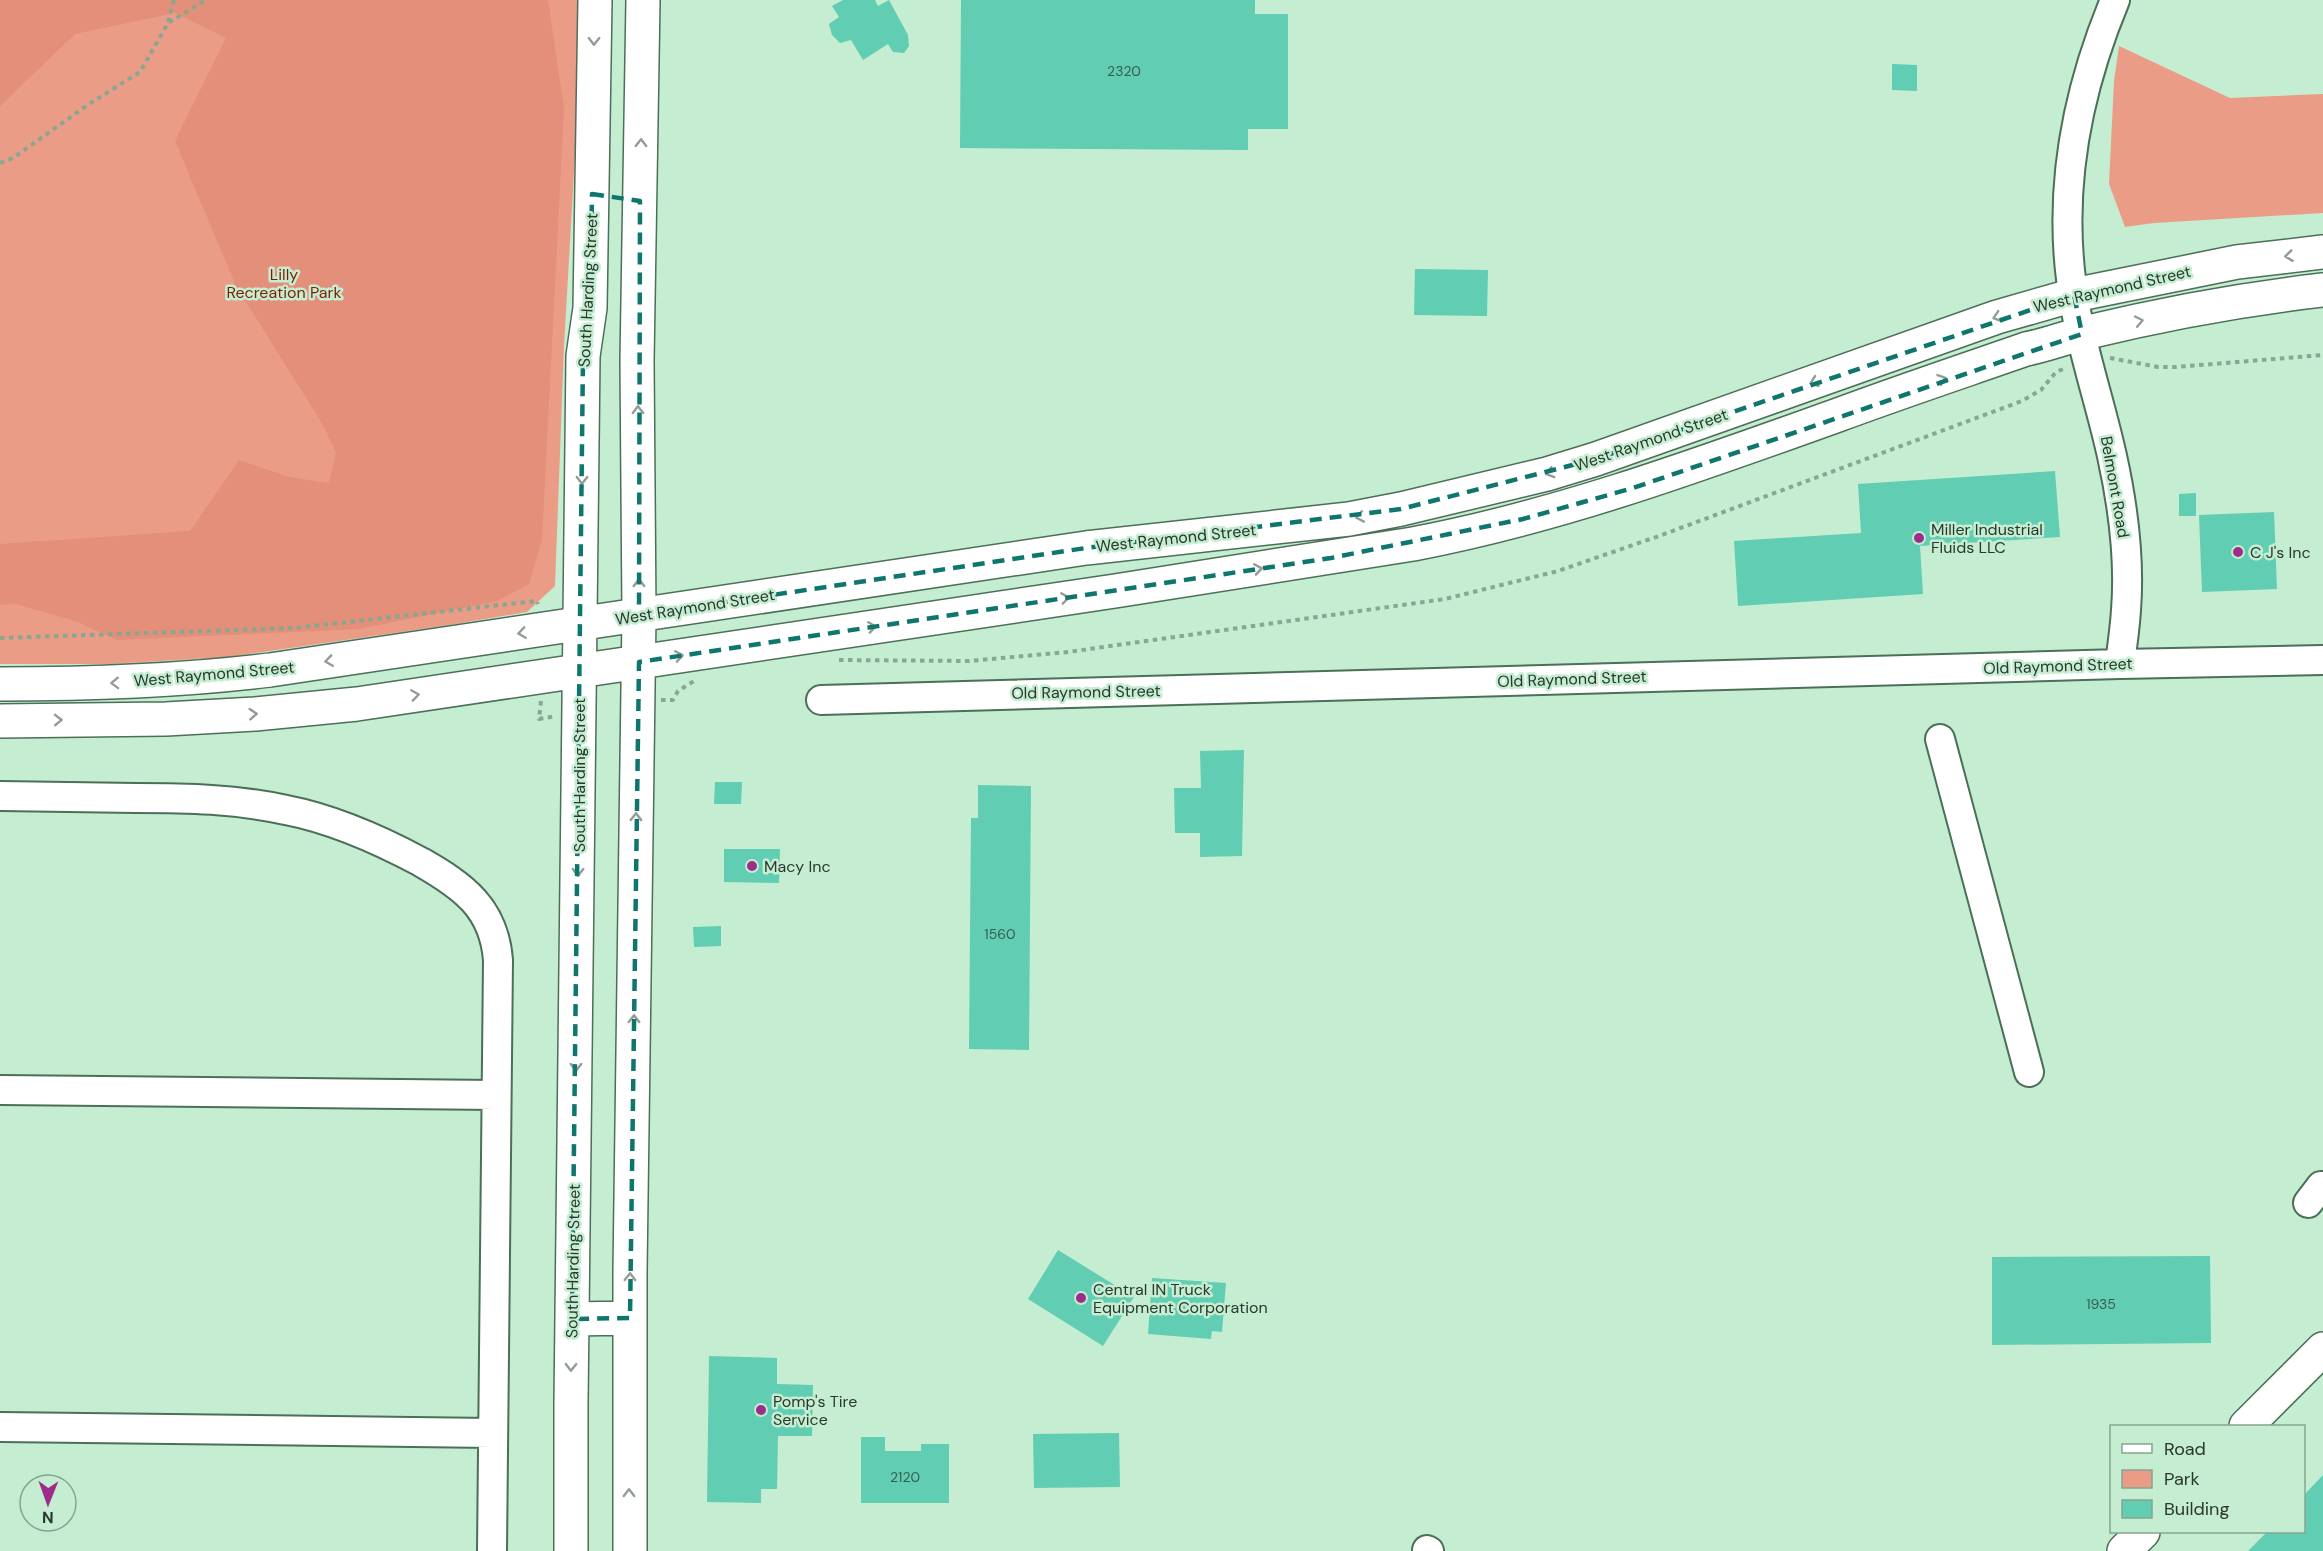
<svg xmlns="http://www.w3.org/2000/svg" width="2323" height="1551" font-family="'DM Sans',sans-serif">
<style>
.green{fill:#eb9c87}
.forest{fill:#e38f7a}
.building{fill:#61cdb3}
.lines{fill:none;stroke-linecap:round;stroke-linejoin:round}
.minor-casing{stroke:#4b6f57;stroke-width:32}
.major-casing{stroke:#4b6f57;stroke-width:36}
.path{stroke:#88a791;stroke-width:4;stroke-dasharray:4.5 4.5;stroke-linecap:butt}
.minor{stroke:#fff;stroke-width:28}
.major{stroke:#fff;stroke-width:33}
.oneway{stroke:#949c96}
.marked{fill:none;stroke:#0f766e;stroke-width:4.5;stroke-dasharray:12 8;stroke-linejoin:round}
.poi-dot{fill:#9d2d8b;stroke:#c5edd1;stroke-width:2}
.labels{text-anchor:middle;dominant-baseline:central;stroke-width:5;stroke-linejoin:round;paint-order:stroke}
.number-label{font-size:14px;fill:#365d4e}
.park-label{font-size:16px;fill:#7f1d01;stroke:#c5edd1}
.street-label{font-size:16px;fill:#28382d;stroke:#c5edd1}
.poi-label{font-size:16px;fill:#28382d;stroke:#c5edd1;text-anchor:start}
</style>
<rect width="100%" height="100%" fill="#c5edd1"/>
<path class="green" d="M0,0H584L564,346L555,586L527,612L450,625L228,657L110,664H0Z
M2119,46L2230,98L2323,94V213L2154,223L2125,227L2109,184L2114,81Z"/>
<path class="forest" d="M0,0H548L564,108L542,540L529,584L497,601L359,629L117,640L75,621L16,604L0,605V544L190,531L239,460L289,477L329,483L336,453L323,425L236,286L175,141L226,38L171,11L170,14L75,34L0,106Z"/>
<path class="building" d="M843,0H875L878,6L889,0L908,35L909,46L904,53L893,52L888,44L863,60L851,40L840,43L832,35L829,24L839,17L832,6Z
M961,0H1255V14H1288V129H1248V150L960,148Z
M1892,64L1917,65V91L1892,90Z
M1415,269L1488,270L1487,316L1414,315Z
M2055,471L2060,537L1920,546L1923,594L1738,606L1734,541L1861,533L1858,484Z
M2196,493V516H2179V494Z
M2274,512L2277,589L2202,592L2199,515Z
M1244,750L1242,856L1200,857V833H1175L1174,788H1201L1200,751Z
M715,782H742L741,804H714Z
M978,785L1031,786L1029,1050L969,1049L971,818H978Z
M724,849H780L779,883L724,882Z
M721,926V946L694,947L693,927Z
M1058,1250L1134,1297L1103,1346L1028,1299Z
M2210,1256L2211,1343L1992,1345V1257Z
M1152,1278L1226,1283L1222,1332L1212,1331L1211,1339L1148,1334Z
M709,1356L777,1358V1384L813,1385L812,1436H778L777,1489H761V1503L707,1502Z
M1119,1433L1120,1487L1034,1488L1033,1434Z
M861,1437H885V1451H921V1444H949V1503H861Z
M2323,1475V1551H2248L2267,1532H2304V1495Z"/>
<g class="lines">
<defs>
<path id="minor" d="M2115,0C2078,89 2059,183 2071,279C2078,339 2099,397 2112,456C2123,506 2130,559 2126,610C2125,628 2122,646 2120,664
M821,700L2120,664L2323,660
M1940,739L2029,1072
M0,796C45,797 91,797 136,798C187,798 236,799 286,810C333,819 378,839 421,862C463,886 494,908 498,960L492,1551
M0,1090L496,1095
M2308,1203L2321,1186H2323
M0,1427L492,1433
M1427,1550L1429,1551"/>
<path id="major" d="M0,684C91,684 180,681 270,670L1086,548L1349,519L1401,509L1547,474L1596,459L1997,317L2074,295L2237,262L2323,252
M0,721L166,719L255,714L357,704L1115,591L1413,544C1560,516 1698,465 1838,415C1900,392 1963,371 2026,349C2046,345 2064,338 2084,333C2162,314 2243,299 2323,290
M572,1319L630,1318
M2246,1426L2323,1349
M571,1551V1403L583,356L590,308L595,0
M630,1551V1271L639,615L637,361L643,0
M2124,1551L2143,1532"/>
</defs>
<use href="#minor" class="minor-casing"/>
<use href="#major" class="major-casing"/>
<path class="path" d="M168,22L174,0
M0,163L13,158L89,104L140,72L168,23L206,0
M2110,358L2158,367H2176L2323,355
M0,638L294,628L537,601L538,604
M839,660L969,661L1068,652L1445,599L1558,571L1659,536L2022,401L2041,390L2056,372L2066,368
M661,700H673L678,691L694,681
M541,701L539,719L556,716"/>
<use href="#minor" class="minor"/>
<use href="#major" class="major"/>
</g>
<defs><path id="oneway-chevron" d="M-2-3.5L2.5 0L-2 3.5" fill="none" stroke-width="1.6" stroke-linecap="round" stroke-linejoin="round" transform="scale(1.5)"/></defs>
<g class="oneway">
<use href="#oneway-chevron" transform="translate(594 41) rotate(91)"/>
<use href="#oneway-chevron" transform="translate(641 143) rotate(-89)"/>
<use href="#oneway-chevron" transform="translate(2289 256) rotate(173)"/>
<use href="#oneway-chevron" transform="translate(1997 317) rotate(162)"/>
<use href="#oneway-chevron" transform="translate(2139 321) rotate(-12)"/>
<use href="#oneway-chevron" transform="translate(1942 379) rotate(-19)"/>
<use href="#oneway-chevron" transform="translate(1814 382) rotate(160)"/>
<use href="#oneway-chevron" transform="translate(638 410) rotate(-91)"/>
<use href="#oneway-chevron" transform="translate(1550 473) rotate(164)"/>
<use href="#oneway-chevron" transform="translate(582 480) rotate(91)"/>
<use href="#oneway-chevron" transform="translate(1360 517) rotate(169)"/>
<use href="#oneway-chevron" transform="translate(1258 569) rotate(-9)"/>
<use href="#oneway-chevron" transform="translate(639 583) rotate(-90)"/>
<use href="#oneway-chevron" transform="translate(1065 598) rotate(-8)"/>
<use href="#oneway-chevron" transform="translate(872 627) rotate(-8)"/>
<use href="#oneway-chevron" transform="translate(522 633) rotate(172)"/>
<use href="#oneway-chevron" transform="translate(679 656) rotate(-9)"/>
<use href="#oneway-chevron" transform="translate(329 661) rotate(172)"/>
<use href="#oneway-chevron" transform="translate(115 683) rotate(178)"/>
<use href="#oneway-chevron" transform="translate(415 695) rotate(-8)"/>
<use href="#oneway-chevron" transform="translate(253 714) rotate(-4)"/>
<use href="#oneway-chevron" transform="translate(58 720) rotate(-1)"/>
<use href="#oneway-chevron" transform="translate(636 817) rotate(-89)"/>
<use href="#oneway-chevron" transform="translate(578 872) rotate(91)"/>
<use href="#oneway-chevron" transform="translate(634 1019) rotate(-89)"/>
<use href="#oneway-chevron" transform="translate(576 1067) rotate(90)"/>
<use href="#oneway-chevron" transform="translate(630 1277) rotate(-89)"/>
<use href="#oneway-chevron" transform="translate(571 1367) rotate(91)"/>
<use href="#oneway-chevron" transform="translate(629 1493) rotate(-90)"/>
</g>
<path class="marked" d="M592,194L640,201L639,615L1086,548L1401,509L1596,459L2074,295L2082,334L1633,488L1523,519L1331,558L639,662L630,1318L572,1319L583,356L590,308Z"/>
<g class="poi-dot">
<circle cx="1919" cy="538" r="6"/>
<circle cx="2238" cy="552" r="6"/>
<circle cx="752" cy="866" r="6"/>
<circle cx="1081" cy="1298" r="6"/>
<circle cx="761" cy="1410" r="6"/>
</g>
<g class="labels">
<g class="number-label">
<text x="1124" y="71">2320</text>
<text x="1000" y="934">1560</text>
<text x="2101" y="1304">1935</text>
<text x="905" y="1477">2120</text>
</g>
<g class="park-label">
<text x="284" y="274">Lilly<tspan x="284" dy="18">Recreation Park</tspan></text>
</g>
<g class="street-label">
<text transform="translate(2112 289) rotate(-13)">West Raymond Street</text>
<text transform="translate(588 290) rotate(-87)">South Harding Street</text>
<text transform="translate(1651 440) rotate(-19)">West Raymond Street</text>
<text transform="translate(2115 487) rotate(80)">Belmont Road</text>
<text transform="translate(1176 538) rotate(-6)">West Raymond Street</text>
<text transform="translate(695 607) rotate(-9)">West Raymond Street</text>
<text transform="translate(2058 666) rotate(-2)">Old Raymond Street</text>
<text transform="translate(214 674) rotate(-5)">West Raymond Street</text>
<text transform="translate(1572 679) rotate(-2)">Old Raymond Street</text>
<text transform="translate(1086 692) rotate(-1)">Old Raymond Street</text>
<text transform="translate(579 775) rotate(-90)">South Harding Street</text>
<text transform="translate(573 1261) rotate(-89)">South Harding Street</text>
</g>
<g class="poi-label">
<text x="1931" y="529">Miller Industrial<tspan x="1931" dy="18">Fluids LLC</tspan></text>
<text x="2250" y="552">C J's Inc</text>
<text x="764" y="866">Macy Inc</text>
<text x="1093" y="1289">Central IN Truck<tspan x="1093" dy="18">Equipment Corporation</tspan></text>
<text x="773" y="1401">Pomp's Tire<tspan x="773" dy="18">Service</tspan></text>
</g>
</g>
<rect x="2110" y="1425" width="195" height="108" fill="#c5edd1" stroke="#86a58f" stroke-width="1.5"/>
<rect x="2122" y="1444" width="30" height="9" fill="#ffffff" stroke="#86a58f" stroke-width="1.5"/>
<text x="2164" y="1455" font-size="18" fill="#28382d">Road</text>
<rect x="2122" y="1470" width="30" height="18" fill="#eb9c87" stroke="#86a58f" stroke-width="1.5"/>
<text x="2164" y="1485" font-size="18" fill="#28382d">Park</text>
<rect x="2122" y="1500" width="30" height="18" fill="#61cdb3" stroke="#86a58f" stroke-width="1.5"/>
<text x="2164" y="1515" font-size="18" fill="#28382d">Building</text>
<g transform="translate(48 1503) rotate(181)"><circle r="28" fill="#c5edd1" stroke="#86a58f" stroke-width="1.5"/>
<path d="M0-4.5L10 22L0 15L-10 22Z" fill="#9d2d8b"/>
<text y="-9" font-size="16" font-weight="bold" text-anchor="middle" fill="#28382d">N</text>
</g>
</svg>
